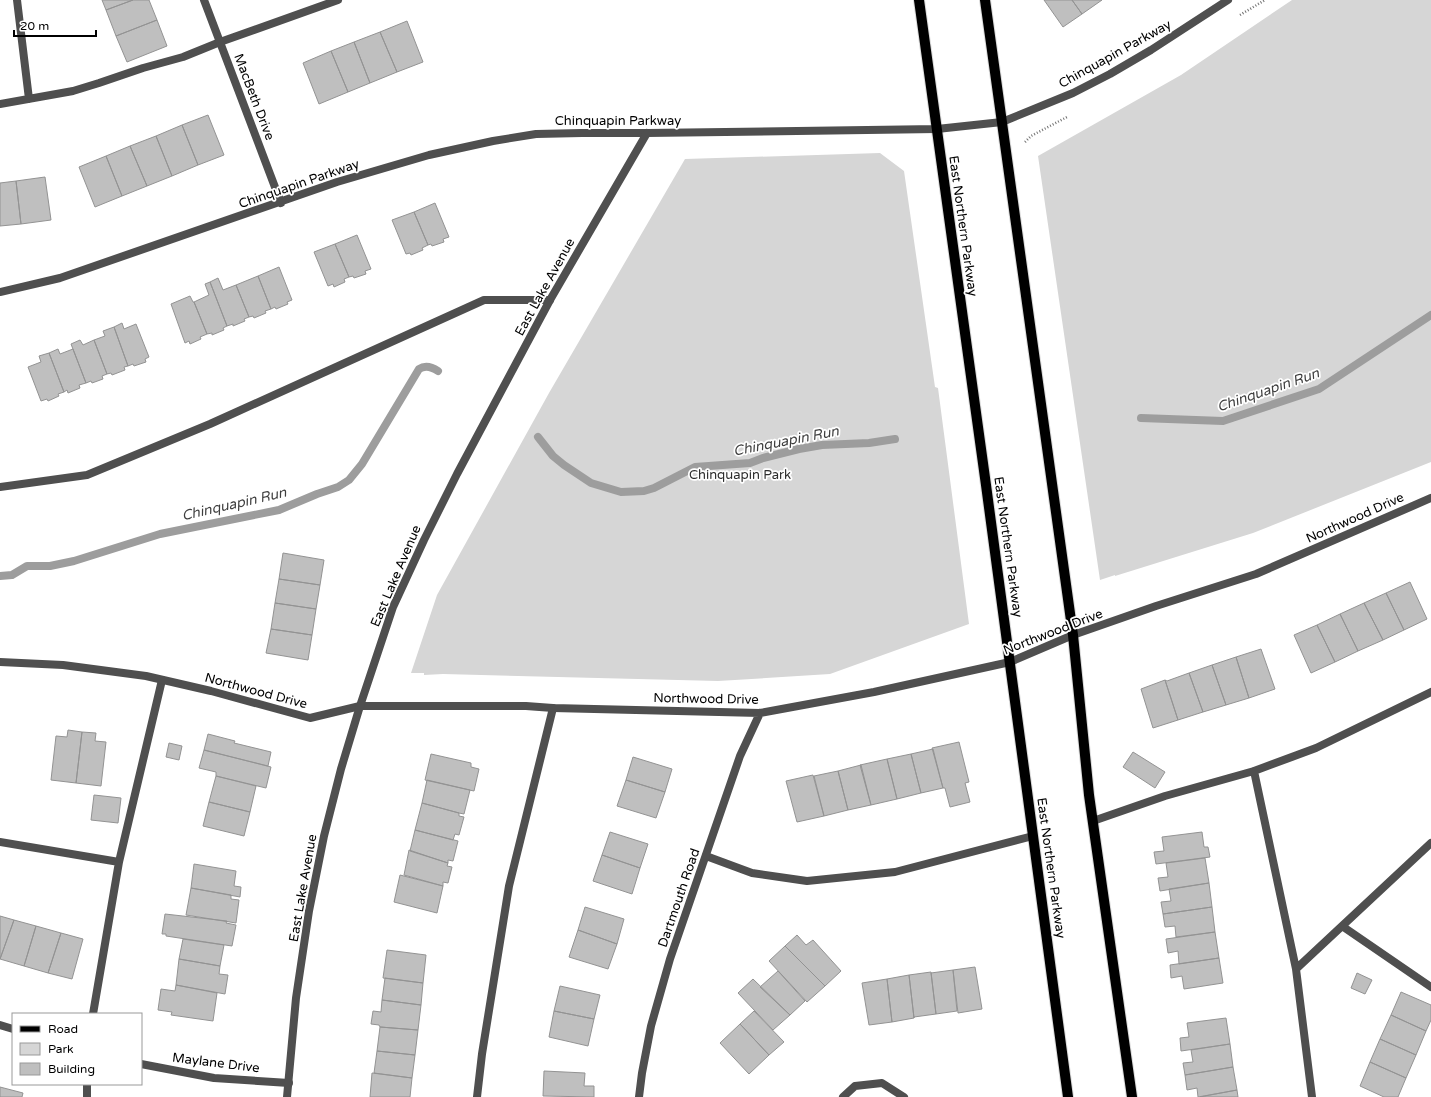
<svg xmlns="http://www.w3.org/2000/svg" width="1431" height="1097" font-family="'Varela Round',sans-serif">
<style>
.green{fill:#d6d6d6}
.lines{fill:none;stroke-linecap:round;stroke-linejoin:round}
.stream{stroke:#9d9d9d;stroke-width:8}
.building{fill:#bfbfbf;stroke:#939393}
.primary-casing{stroke:#dbdbdb;stroke-width:12}
.path{stroke:#717171;stroke-width:2.5;stroke-dasharray:1 2;stroke-linecap:butt}
.service{stroke:#4f4f4f;stroke-width:8}
.minor{stroke:#4f4f4f;stroke-width:8}
.tertiary{stroke:#4f4f4f;stroke-width:8}
.primary{stroke:#000;stroke-width:10}
.labels{text-anchor:middle;dominant-baseline:central;stroke-width:3.5;stroke-linejoin:round;paint-order:stroke}
.street-label{font-size:13px;fill:#000;stroke:#fff}
.park-label{font-size:13px;fill:#2d2d2d;stroke:#fff}
.water-label{font-size:14px;font-style:italic;fill:#3e3e3e;stroke:#fff}
</style>
<rect width="100%" height="100%" fill="#fff"/>
<path class="green" d="M1292,0H1431V462L1253,533L1115,576V575L1100,580L1038,156L1181,75Z
M880,153L904,171L935,387L938,388L969,624L830,674L718,681L443,674L424,675V673H411L437,595L549,393L685,159Z"/>
<g class="lines">
<path class="stream" d="M1141,418L1223,421L1319,389L1431,315
M538,437L553,456L564,465L591,483L621,492L644,491L654,488L695,467L750,463L763,458L799,449L822,445L869,443L895,439
M0,576L12,575L27,566H50L74,561L160,534L279,510L317,494L338,487L349,480L362,464L419,369C425,365 432,367 438,371"/>
</g>
<path class="building" d="M102,0H133L106,10Z
M133,0H149L157,20L116,36L106,10Z
M1044,0H1072L1082,14L1063,27Z
M1072,0H1102L1082,14Z
M157,20L167,46L127,62L116,36Z
M407,21L423,62L397,72L380,32Z
M380,32L397,72L370,83L354,42Z
M354,42L370,83L348,92L331,51Z
M331,51L348,92L319,104L303,63Z
M208,115L224,155L198,165L182,125Z
M182,125L198,165L172,176L156,136Z
M156,136L172,176L147,186L130,146Z
M130,146L147,186L122,196L106,156Z
M106,156L122,196L95,207L79,167Z
M45,177L51,220L21,224L16,181Z
M16,181L21,224L0,226V183Z
M435,203L449,237L443,239L444,242L432,246L431,244L428,245L414,212Z
M414,212L428,245L422,248L423,250L411,255L410,253L406,254L392,220Z
M357,235L371,269L365,271L366,274L354,278L353,276L349,277L335,244Z
M335,244L349,277L344,279L345,282L334,287L333,284L328,286L314,252Z
M279,267L292,300L287,302L288,304L276,309L275,307L271,309L258,276Z
M258,276L271,309L265,311L266,313L254,318L253,316L249,317L236,285Z
M218,278L223,290L236,285L249,317L244,319L245,321L233,326V324L227,326L210,282Z
M210,282L227,326L223,328L224,330L212,335V333L207,334L194,302L209,295L205,284Z
M190,296L193,302H194L207,334L200,337L201,339L190,344L189,341L185,343L171,304Z
M122,323L124,329L136,324L149,357L145,359L146,362L134,366L133,364L128,366L114,327Z
M114,327L128,366L124,367L125,370L112,375L111,373L107,374L94,340L105,336L103,331Z
M80,340L83,345L94,340L107,374L102,376L103,379L92,383L91,381L86,383L71,344Z
M58,349L60,354L73,349L86,383L79,385L80,388L68,393L67,390L64,392L49,353Z
M49,353L64,392L58,394L59,396L48,401L47,399L41,401L28,367L41,362L39,356Z
M283,553L324,560L320,585L279,579Z
M279,579L320,585L316,609L275,603Z
M1410,582L1427,619L1404,630L1386,593Z
M1386,593L1404,630L1383,640L1364,603Z
M275,603L316,609L312,635L271,629Z
M1364,603L1383,640L1358,651L1340,614Z
M1340,614L1358,651L1335,662L1317,625Z
M1317,625L1335,662L1311,673L1294,635Z
M271,629L312,635L308,660L266,653Z
M1261,649L1275,689L1249,698L1236,657Z
M1236,657L1249,698L1226,705L1212,665Z
M1212,665L1226,705L1203,712L1189,673Z
M1189,673L1203,712L1178,720L1165,680L1167,681Z
M1165,680L1178,720L1153,728L1141,689Z
M68,730L82,732L76,783L51,780L56,736L67,737Z
M82,732L96,733L95,741L106,742L101,786L76,783Z
M208,734L235,741L234,743L271,752L268,766L204,750Z
M959,742L969,782L965,783L970,802L950,807L945,788H943L932,748Z
M169,743L182,746L179,760L166,757Z
M933,749L943,788L921,793L911,754Z
M204,750L271,767L266,788L216,776V772L199,768Z
M1133,752L1165,772L1155,788L1123,767Z
M431,754L471,763V767L479,769L474,791L425,780Z
M911,754L921,793L897,799L887,759Z
M633,757L672,769L665,792L626,780Z
M887,759L897,799L871,805L860,765Z
M861,765L871,805L848,810L838,771Z
M838,771L848,810L824,816L814,776Z
M813,775L824,816L797,822L786,781Z
M216,776L256,786L250,812L209,802Z
M427,780L470,790L464,814L459,813L422,803Z
M626,780L665,792L656,818L617,806Z
M94,795L121,798L118,823L91,820Z
M209,802L250,812L244,836L203,826Z
M422,803L459,813V816L464,817L459,835L455,834L453,840L415,830Z
M415,830L458,841L453,861L448,860V863L410,851Z
M610,832L648,844L640,868L602,855Z
M1202,832L1204,847H1208L1210,857L1156,864L1154,852L1164,851L1162,837Z
M409,850L448,863L447,866L452,867L448,883L443,882V886L404,875Z
M602,855L640,868L632,894L593,881Z
M1205,858L1209,883L1160,891L1158,878L1168,877L1166,863Z
M194,864L236,871L234,886L241,887L240,897L191,888Z
M400,875L443,886L437,913L394,902Z
M1209,883L1212,907L1163,914L1161,902L1171,901L1169,889Z
M191,888L231,895V899L239,900L236,923L186,915Z
M585,907L624,919L617,944L578,930Z
M1212,907L1215,932L1176,937L1175,926L1165,927L1163,914Z
M165,914L227,921L226,923L236,925L232,946L166,936V934H162Z
M0,916L14,920L0,959Z
M14,920L36,926L24,966L0,959Z
M36,926L61,933L48,973L24,966Z
M578,930L617,944L608,969L569,957Z
M1215,932L1219,958L1179,964L1178,951L1168,953L1166,939Z
M61,933L83,939L72,979L48,973Z
M797,935L806,945L813,940L841,971L825,986L785,946Z
M183,939L224,945L220,966L179,959Z
M785,946L825,986L807,1002L769,961Z
M387,950L426,955L423,983L383,978Z
M1219,958L1223,983L1184,989L1182,976L1171,978L1170,965Z
M179,959L220,966L219,974L228,975L225,994L176,985Z
M975,967L982,1009L958,1013L953,970Z
M953,970L957,1011L936,1014L931,973Z
M778,971L805,1001L790,1015L760,987Z
M931,972L936,1014L914,1017V1018L909,975Z
M1357,973L1372,980L1365,994L1351,988Z
M909,975L914,1018L892,1022L887,979Z
M385,978L423,983L421,1005L382,1000Z
M753,979L790,1015L773,1030L738,993Z
M887,979L892,1022L869,1025L862,983Z
M176,985L217,993L213,1021L171,1015L172,1012L158,1010L161,989L175,991Z
M560,986L600,995L594,1019L554,1011Z
M1401,992L1431,1005V1020L1426,1031L1391,1015Z
M382,1000L421,1005L418,1030L380,1027L379,1025L371,1024L373,1011L381,1012Z
M554,1011L594,1019L588,1046L549,1037Z
M754,1011L784,1042L769,1055L740,1024Z
M1391,1015L1426,1031L1416,1055L1380,1039Z
M1226,1018L1230,1044L1181,1051L1180,1038L1189,1037L1187,1023Z
M740,1024L769,1055L749,1074L720,1043Z
M380,1027L418,1030L415,1055L377,1051Z
M1380,1039L1416,1055L1406,1078L1370,1062Z
M1230,1044L1233,1067L1185,1075L1183,1063L1193,1062L1191,1050Z
M377,1051L415,1055L412,1078L374,1073Z
M1370,1062L1406,1078L1398,1097H1384L1360,1086Z
M1233,1067L1237,1090L1198,1097L1197,1088L1187,1090L1185,1075Z
M544,1071L585,1073L584,1086H594V1097L543,1096Z
M372,1073L412,1078L410,1097H370Z
M0,1087L23,1093L22,1097H0Z
M1237,1090L1238,1097H1200L1205,1096Z"/>
<g class="lines">
<defs>
<path id="primary" d="M919,0L986,485L1068,1097
M985,0L1073,635L1089,795L1132,1097"/>
</defs>
<use href="#primary" class="primary-casing"/>
<path class="path" d="M1240,15L1265,0
M1025,142L1031,136L1067,117"/>
<path class="service" d="M17,0L29,99
M0,104L73,91L99,83L143,68L183,57L220,42L338,0
M0,487L87,475L210,424L484,300H550
M1254,771L1296,969
M1093,821L1165,796L1254,771L1316,748L1431,692
M0,842L119,862
M706,856L752,873L807,881L895,872L1033,836
M1342,926L1431,987
M93,1014L119,862L162,680
M87,1097V1084
M477,1097L482,1054L509,886L553,708
M1312,1097L1296,969L1431,843"/>
<path class="minor" d="M204,0L281,203
M0,292L60,278L337,182L429,155L493,141L536,134L582,133H647L937,129L1002,122L1073,93L1110,74L1151,50L1228,0
M0,662L63,665L146,676L211,691L310,718L360,706H526L553,708L760,713L874,692L1010,662L1073,635L1156,606L1256,574L1431,498
M0,1025L13,1029
M141,1064L214,1078L289,1083
M639,1097L642,1073L651,1026L670,959L740,756L760,713
M843,1097L855,1086L882,1083L904,1097"/>
<path class="tertiary" d="M287,1097L296,998L309,911L324,836L341,769L360,706L393,607L424,540L457,474L550,300L647,133"/>
<use href="#primary" class="primary"/>
</g>
<g class="labels">
<g class="street-label">
<text transform="translate(1115 54) rotate(-29)">Chinquapin Parkway</text>
<text transform="translate(254 97) rotate(69)">MacBeth Drive</text>
<text x="618" y="121">Chinquapin Parkway</text>
<text transform="translate(299 184) rotate(-19)">Chinquapin Parkway</text>
<text transform="translate(963 226) rotate(82)">East Northern Parkway</text>
<text transform="translate(545 287) rotate(-61)">East Lake Avenue</text>
<text transform="translate(1355 518) rotate(-24)">Northwood Drive</text>
<text transform="translate(1008 547) rotate(82)">East Northern Parkway</text>
<text transform="translate(396 576) rotate(-67)">East Lake Avenue</text>
<text transform="translate(1053 632) rotate(-21)">Northwood Drive</text>
<text transform="translate(256 691) rotate(15)">Northwood Drive</text>
<text transform="translate(706 699) rotate(1)">Northwood Drive</text>
<text transform="translate(1051 868) rotate(82)">East Northern Parkway</text>
<text transform="translate(303 888) rotate(-80)">East Lake Avenue</text>
<text transform="translate(679 898) rotate(-71)">Dartmouth Road</text>
<text transform="translate(216 1063) rotate(7)">Maylane Drive</text>
</g>
<g class="park-label">
<text x="740" y="475">Chinquapin Park</text>
</g>
<g class="water-label">
<text transform="translate(1268 390) rotate(-19)">Chinquapin Run</text>
<text transform="translate(786 441) rotate(-11)">Chinquapin Run</text>
<text transform="translate(234 504) rotate(-13)">Chinquapin Run</text>
</g>
</g>
<rect x="12" y="1013" width="130" height="72" fill="#ffffff" stroke="#999999"/>
<rect x="20" y="1026" width="20" height="6" fill="#000000" stroke="#999999"/>
<text x="48" y="1033" font-size="12" fill="#000000">Road</text>
<rect x="20" y="1043" width="20" height="12" fill="#d6d6d6" stroke="#999999"/>
<text x="48" y="1053" font-size="12" fill="#000000">Park</text>
<rect x="20" y="1063" width="20" height="12" fill="#bfbfbf" stroke="#999999"/>
<text x="48" y="1073" font-size="12" fill="#000000">Building</text>
<path d="M14 30v6h82v-6" fill="none" stroke="#000000" stroke-width="2"/>
<text x="20" y="30" font-size="12" fill="#000000" stroke="#ffffff" stroke-width="3" paint-order="stroke">20 m</text>
</svg>
